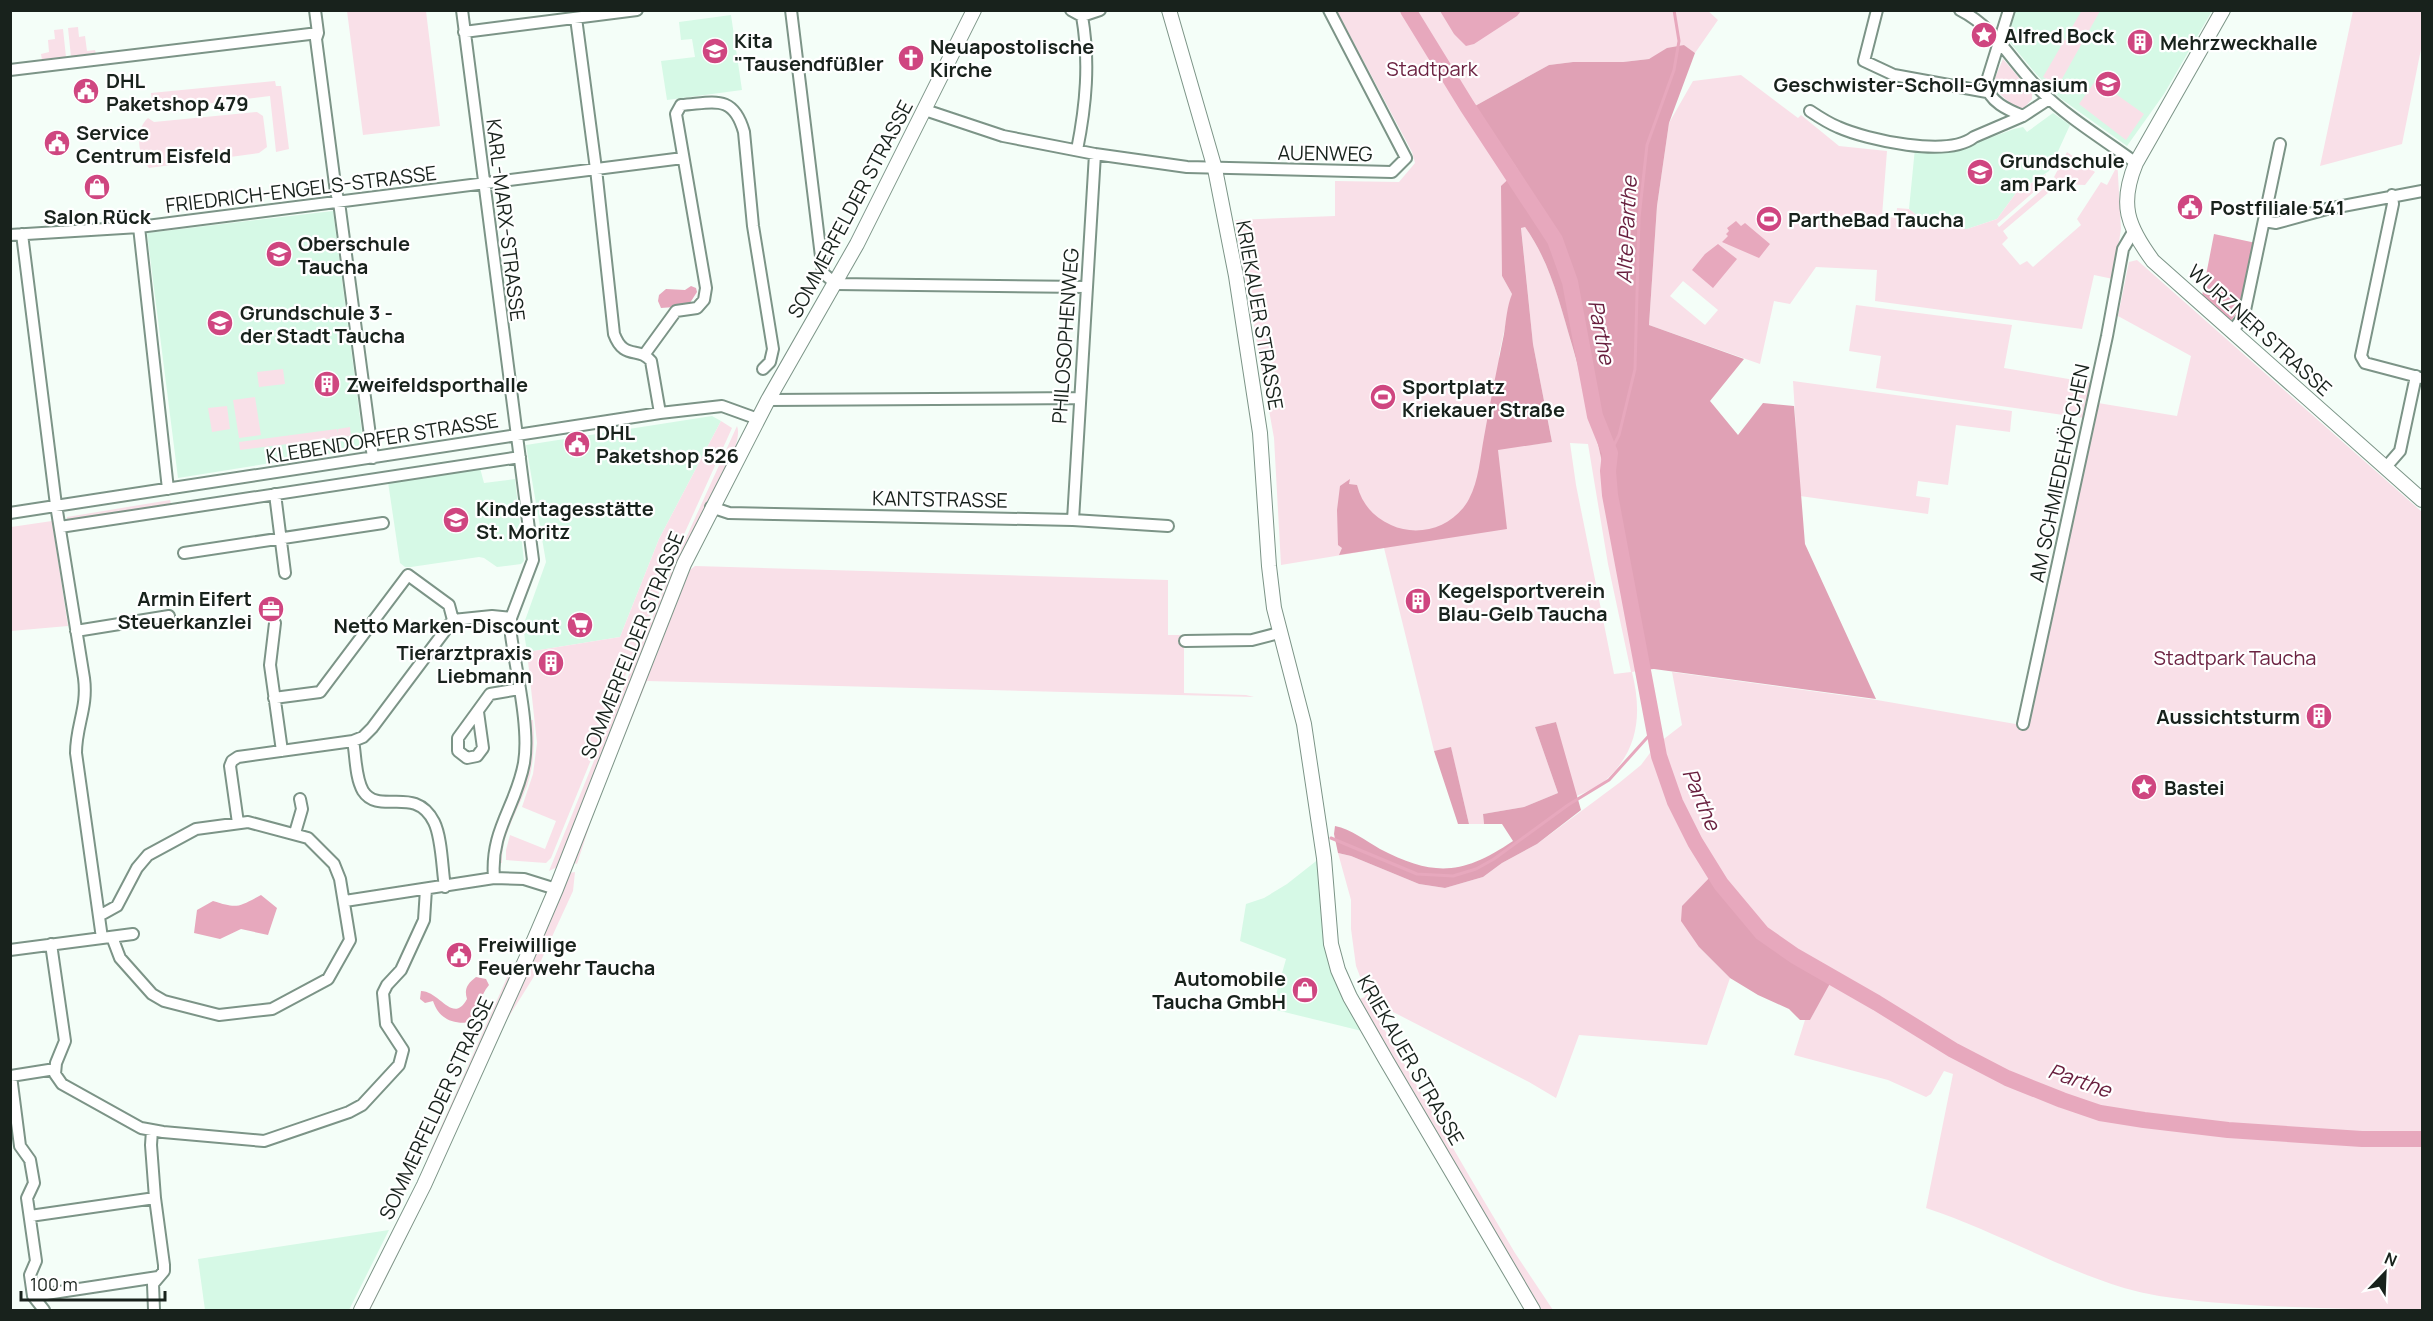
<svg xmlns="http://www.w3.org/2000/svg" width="2433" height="1321" font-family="Manrope,sans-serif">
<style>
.built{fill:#d6f9e6}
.green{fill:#f9e0e8;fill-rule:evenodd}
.forest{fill:#e0a1b5}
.water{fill:#e7a8bd}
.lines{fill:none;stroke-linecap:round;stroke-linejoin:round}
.stream{stroke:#e7a8bd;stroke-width:3}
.river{stroke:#e7a8bd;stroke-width:16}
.street-casing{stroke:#7c9487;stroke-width:14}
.secondary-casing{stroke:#7c9487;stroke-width:16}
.street{stroke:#fff;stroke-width:10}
.secondary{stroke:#fff;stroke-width:14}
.labels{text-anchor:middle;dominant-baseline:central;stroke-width:4.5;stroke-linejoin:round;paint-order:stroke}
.poi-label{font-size:20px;font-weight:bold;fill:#18221c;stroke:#fff;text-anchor:start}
.park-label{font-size:20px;fill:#6c2342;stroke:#fff}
.street-label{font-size:20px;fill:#18221c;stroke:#fff}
.water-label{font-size:21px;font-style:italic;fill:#681f3e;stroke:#fff}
</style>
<rect width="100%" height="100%" fill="#f4fef8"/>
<path class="built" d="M2015,11H2212L2164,94L2127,146L2060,98L2037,75L2008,40Z
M731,15L742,90L667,100L661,61L695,57L692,39L681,40L679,22Z
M2053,113L2070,125L2049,171L2016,193L1997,219L1967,229L1931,227L1909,209L1915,148L1951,149L1981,141L2014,129L2023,127L2027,132Z
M333,211L364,448L178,478L147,233Z
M712,416L721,421L659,539L620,637L527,652L523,626L546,562L526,445Z
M480,468L484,483L515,479L524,561L521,564L497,567L484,558L479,557L411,567H405L400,563L388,482Z
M1320,858L1323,930L1366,1032L1272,1009L1286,959L1240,941L1246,904L1264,898L1287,884Z
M389,1230L349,1310H205L198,1259Z"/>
<path class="green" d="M1707,10L1718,20L1695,53L1684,45L1649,59L1623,62H1573L1549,65L1475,106L1518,170L1502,276L1512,294L1499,355L1498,449L1552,442L1533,344L1521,227H1525C1551,264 1561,307 1573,349C1605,455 1622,563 1643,670L1632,672C1642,713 1639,749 1607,779C1599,787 1585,792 1575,797L1556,722L1535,727L1558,793L1524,807L1483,814L1484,824H1469L1451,748L1434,751L1384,548L1281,565L1274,438L1235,220L1335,216V181L1399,182L1415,163L1412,152L1337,11ZM1570,443L1588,444L1608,564L1631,672L1614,674L1576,485Z
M2082,10L2100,11L2058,86L2043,77Z
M347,11H426L440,126L363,135Z
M2353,11H2422V44L2402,144L2320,166Z
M78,27L79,37L85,36L87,51L95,50L96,54L71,57L68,28Z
M63,29L66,57L42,60L41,54L49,52L48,40L55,39L54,30Z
M2003,59L2032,93V99L2024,108L2017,109L1994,89L1992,85Z
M1741,75L1798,118L1801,115L1839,146L1887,151L1882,216L1896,218L1897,208L1909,209L1931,227L1967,229L1997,219L2016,193L2046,174L2043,184L1997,224L1999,227L2050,183L2055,187L2003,231L2008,238L2002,244L2020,265L2027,261L2033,267L2081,225L2077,219L2101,182L2107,185L2116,168L2112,165L2117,157L2121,229L2113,279L2094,275L2082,329L1875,301L1877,270L1816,267L1790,304L1774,301L1760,364L1649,325L1657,206L1669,123L1693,81ZM1683,281L1718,310L1705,325L1670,296Z
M2096,80L2144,114L2126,140L2079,104Z
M275,81L276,86H281L289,149L276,152L270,96L173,108L172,103L168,104L167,101L152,103L151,93Z
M257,112L263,116L267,147L259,153L149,168C137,155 135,129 148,118L154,122Z
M2067,152L2095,172L2085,185L2061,184L2054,177Z
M2137,260L2422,512V1310C2371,1310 2320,1308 2268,1306C2220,1303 2170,1301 2124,1288C2056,1267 1993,1230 1926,1208L1953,1074L1944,1071L1931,1094L1926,1097L1888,1080L1794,1055L1805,1020H1810L1832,978L1803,962L1766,936L1741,908L1699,947L1730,978L1707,1045L1579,1035L1556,1098L1529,1082L1366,998L1471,1179L1515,1253L1553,1310H1538L1356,1000L1365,997L1366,992L1356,966L1351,929V900L1338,853L1351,856L1419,884L1445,888L1483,877L1502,863L1537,844L1619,783L1641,765L1656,745L1682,725L1672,672L1877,700L2027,726L2098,403L2177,416L2191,356L2118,316L2129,262Z
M1856,305L2012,325L2004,368L2092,383L2084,418L1876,388L1881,356L1849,351Z
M283,369L285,384L259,387L257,372Z
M1793,381L2012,411L2010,432L1956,425L1948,485L1918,481L1916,496L1930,498L1928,514L1800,496Z
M255,397L261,435L239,438L233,400Z
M227,406L230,429L212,432L208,408Z
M721,421L732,428L672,561L551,858L546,863L506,860V850L510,835L545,849L556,821L522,807L533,774L537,743L527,652L620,637L659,539Z
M737,426C744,443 714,491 705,509C652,626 606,748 557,867L549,871L675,562Z
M350,427L351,436L240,450L239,442L337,429L338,433V429Z
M170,500L172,507L72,522L67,519V517Z
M52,521L68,626L11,631V527Z
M695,566L1168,580V635H1184V693L1246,695L1254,697L647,681L595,809L577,864L574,863L666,623L690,570Z
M528,720H533C535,742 534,765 527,786C518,810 501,836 502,863H500L498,861Z
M575,872L573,891L533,978L503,1026L431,1188L370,1310H366L569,873Z
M513,964L515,968L431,1158H427Z"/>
<path class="forest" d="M1684,45L1695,53L1669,123L1657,206L1649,325L1744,359L1710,401L1738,435L1763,403L1794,406L1805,544L1876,699L1654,669L1643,670C1622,560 1604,453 1572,345C1560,304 1550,262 1525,227L1521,228L1533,344L1552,442L1498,450L1507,529L1339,555L1342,548L1338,545L1337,510L1340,486L1350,479L1349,484L1357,485C1362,504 1373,517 1391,525C1419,538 1454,527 1469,499C1479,480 1480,458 1484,437C1490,403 1497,368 1504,334C1506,321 1507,306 1512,294L1502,276L1501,186L1518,170L1475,106L1549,65L1573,62H1623L1649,59L1667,48Z
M1556,722L1581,810L1537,844L1502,863L1483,877L1445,888L1419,884L1351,856L1338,853L1334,834L1335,826C1351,829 1366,841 1380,849C1434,877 1463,875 1513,841L1502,824H1484L1483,814L1524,807L1558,793L1535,727Z
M1451,747L1469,824H1458L1434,751Z
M1714,873L1766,936L1803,962L1833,978L1810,1020H1800L1789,1009L1758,995L1730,978L1699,947L1681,921L1682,906Z"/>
<path class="water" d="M1440,11H1521L1517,16L1474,44L1466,46L1454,34Z
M1736,221L1741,226L1745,223L1770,244L1759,258L1722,242L1728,236L1726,234L1729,231L1727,228Z
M2214,234L2256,243L2241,314L2237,312L2231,321L2202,296Z
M1718,244L1737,259L1713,288L1692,270L1705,254Z
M691,286L696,288L697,292L688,306L661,308L658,301L659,295L666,289L685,290Z
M261,895L277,908L268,935L241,929L220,939L194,933L197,910L213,901C238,909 238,907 261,895Z
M476,977L486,979L489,985C478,998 481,1011 472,1022C453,1025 439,1019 433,1001L425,1003L420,999L421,991C440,991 453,1025 467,999C464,989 467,984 476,977Z"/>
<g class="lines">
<path class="stream" d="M1610,453L1619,435L1635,369L1639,218L1647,145L1674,70L1679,41L1674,10
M1331,838L1417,874L1453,876L1476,869L1494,859L1568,805L1609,780L1654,730"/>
<path class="river" d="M1408,10L1467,106L1555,240L1570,282L1595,416L1610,453L1608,471L1610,495L1659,756L1675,802L1695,842L1721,884L1762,933L1795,956L1877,1003L1953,1050L2007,1078L2062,1100L2100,1113L2144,1120L2228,1130L2362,1139H2422"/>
<defs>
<path id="street" d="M315,10L318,33L316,39L336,192L339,202L373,458
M462,10L533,560L511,618V635C516,671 530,728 524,763C516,807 490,830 494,878
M791,10L823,273L836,284L1086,287
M1071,10L1082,16L1100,10
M1877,10L1864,61L1894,75L1987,92
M1960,10C1996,28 2013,64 2041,91C2068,118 2105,140 2136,163
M2009,10L1986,84C1989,102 2008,110 2023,116L2049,99
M576,18L596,169L614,334C624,361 639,346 651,361L660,413
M464,32L637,10
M10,70L318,33
M925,110L1003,136L1095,154L1187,167L1392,172L1406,158L1329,10
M1810,111C1819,117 1828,123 1838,127C1867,140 1948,158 1974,137L2023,116
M1077,150C1086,105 1090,62 1082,16
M2392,195L2393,204L2361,356L2365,363L2422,378
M2264,221L2276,223L2327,209L2422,191
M139,227L168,489
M22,234L56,505L84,678C88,708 76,725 76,753L102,938
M10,235L139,227L683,158
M2232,332L2244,315L2280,144
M644,355L676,311L697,308L704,300L706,288L676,114L681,105C713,103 733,93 744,132L753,226L773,349L770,362L763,369
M768,400L1079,398
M2386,467L2400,451L2416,376
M275,494L285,573
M711,507L729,513L1073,520L1168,526
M10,513L660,413L722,406L758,419
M1073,520L1095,154
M60,527L520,457
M184,553L383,523
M275,623L270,665L282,751
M76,631L169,616
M1185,641L1252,640L1279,633
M274,698L320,692L408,575L449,605L453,620
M478,712L483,748L477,756L467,758L458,751V738L490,694L519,689
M2023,724L2107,336L2123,249L2133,232
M353,741C356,756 355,777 363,791C379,816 415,784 434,822C442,838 442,869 445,887
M238,823L230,766L232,761L238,757L353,741L363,737L372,728L453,620L492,616L511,618
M295,833L302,809L300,799
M345,901L494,878L524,879L556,889
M99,916L117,906L137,868L148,855L196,829L248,822L308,838L334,864L340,879L350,940L328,979L272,1009L219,1015L164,1001L152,994L120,958L112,937
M51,944L65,1041L56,1063L55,1074L62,1084L141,1128L163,1132L264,1141L349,1112L362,1105L399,1065L403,1050L386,1024L383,993L387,985L401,970L424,920L426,889
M10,950L133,934
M152,1130L151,1145L155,1198L164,1265V1271L153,1284L154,1310
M30,1216L155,1198
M33,1296L158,1277
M44,1310L33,1296L30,1275L36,1261L27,1198L34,1183L30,1160L20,1146L11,1076L55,1069"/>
<path id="secondary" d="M1169,10L1215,169L1236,276L1260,433L1269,566L1274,608L1304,724L1324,858L1331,944L1338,970L1350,997L1386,1060L1533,1310
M2223,10L2136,163C2119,204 2127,226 2153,261L2422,500
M361,1310L424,1185L526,959L556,889L684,564L768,400L857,244L974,10"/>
</defs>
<use href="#street" class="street-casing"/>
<use href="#secondary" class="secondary-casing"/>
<use href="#street" class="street"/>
<use href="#secondary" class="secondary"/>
</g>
<defs>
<symbol id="sight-disc" viewBox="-11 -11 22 22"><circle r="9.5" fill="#cf4680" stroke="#fff"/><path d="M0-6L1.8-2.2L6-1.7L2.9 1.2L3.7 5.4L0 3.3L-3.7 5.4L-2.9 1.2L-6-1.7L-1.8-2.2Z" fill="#fff"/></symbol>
<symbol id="building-disc" viewBox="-11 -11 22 22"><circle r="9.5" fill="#cf4680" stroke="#fff"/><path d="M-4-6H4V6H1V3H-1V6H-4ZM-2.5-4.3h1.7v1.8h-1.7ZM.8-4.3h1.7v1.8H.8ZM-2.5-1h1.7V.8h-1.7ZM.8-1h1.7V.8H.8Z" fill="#fff"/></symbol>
<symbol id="school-disc" viewBox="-11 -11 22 22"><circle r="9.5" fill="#cf4680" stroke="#fff"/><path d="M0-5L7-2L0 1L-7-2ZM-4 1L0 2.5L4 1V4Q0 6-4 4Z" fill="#fff"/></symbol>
<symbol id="church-disc" viewBox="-11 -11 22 22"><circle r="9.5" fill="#cf4680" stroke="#fff"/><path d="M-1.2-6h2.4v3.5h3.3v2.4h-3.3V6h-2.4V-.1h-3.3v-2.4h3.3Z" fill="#fff"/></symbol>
<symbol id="civic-disc" viewBox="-11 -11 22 22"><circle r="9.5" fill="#cf4680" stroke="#fff"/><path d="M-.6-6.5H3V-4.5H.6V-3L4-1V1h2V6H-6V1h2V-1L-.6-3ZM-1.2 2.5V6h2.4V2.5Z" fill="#fff"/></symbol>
<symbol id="shop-disc" viewBox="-11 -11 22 22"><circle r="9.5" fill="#cf4680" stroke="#fff"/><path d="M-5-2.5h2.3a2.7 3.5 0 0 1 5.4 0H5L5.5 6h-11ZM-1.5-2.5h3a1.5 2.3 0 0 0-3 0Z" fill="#fff"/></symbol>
<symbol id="stadium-disc" viewBox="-11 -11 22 22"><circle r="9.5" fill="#cf4680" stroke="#fff"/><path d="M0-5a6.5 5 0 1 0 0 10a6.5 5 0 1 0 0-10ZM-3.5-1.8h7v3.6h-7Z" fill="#fff"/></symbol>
<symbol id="office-disc" viewBox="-11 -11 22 22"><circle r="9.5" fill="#cf4680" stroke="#fff"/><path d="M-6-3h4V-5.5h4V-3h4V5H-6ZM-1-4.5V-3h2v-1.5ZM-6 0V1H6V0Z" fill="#fff"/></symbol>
<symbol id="supermarket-disc" viewBox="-11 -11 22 22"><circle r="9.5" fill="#cf4680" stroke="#fff"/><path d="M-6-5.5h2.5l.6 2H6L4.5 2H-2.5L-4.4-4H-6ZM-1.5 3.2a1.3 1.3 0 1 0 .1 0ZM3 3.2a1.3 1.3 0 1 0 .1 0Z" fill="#fff"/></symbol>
</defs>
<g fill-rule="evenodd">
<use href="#sight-disc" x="1969" y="20" width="30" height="30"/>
<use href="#building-disc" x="2125" y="27" width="30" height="30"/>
<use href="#school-disc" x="700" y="36" width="30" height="30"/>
<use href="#church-disc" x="896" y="43" width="30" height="30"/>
<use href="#school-disc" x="2093" y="69" width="30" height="30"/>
<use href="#civic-disc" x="71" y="76" width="30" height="30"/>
<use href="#civic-disc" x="42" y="128" width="30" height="30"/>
<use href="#school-disc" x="1965" y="157" width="30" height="30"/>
<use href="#shop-disc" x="82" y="172" width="30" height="30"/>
<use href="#civic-disc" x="2175" y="192" width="30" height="30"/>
<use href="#stadium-disc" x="1754" y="204" width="30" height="30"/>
<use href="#school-disc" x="264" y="239" width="30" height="30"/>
<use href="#school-disc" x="205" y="308" width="30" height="30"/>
<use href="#building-disc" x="312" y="369" width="30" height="30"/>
<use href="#stadium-disc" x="1368" y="382" width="30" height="30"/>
<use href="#civic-disc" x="562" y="429" width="30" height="30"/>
<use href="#school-disc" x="441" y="505" width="30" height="30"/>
<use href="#building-disc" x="1403" y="586" width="30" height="30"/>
<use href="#office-disc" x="256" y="594" width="30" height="30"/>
<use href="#supermarket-disc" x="565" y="610" width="30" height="30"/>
<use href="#building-disc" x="536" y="648" width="30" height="30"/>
<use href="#building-disc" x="2304" y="701" width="30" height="30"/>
<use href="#sight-disc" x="2129" y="772" width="30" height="30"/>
<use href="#civic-disc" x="444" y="940" width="30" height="30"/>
<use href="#shop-disc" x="1290" y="975" width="30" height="30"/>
</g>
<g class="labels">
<g class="poi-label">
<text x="2004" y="35">Alfred Bock</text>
<text x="734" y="40">Kita<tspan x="734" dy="23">"Tausendfüßler</tspan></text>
<text x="2160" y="42">Mehrzweckhalle</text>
<text x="930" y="46">Neuapostolische<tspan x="930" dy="23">Kirche</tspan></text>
<text x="106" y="80">DHL<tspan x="106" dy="23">Paketshop 479</tspan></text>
<text x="2088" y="84" text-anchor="end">Geschwister-Scholl-Gymnasium</text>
<text x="76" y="132">Service<tspan x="76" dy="23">Centrum Eisfeld</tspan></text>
<text x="2000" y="160">Grundschule<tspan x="2000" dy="23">am Park</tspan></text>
<text x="2210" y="207">Postfiliale 541</text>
<text x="97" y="216" text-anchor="middle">Salon Rück</text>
<text x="1788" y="219">PartheBad Taucha</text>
<text x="298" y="243">Oberschule<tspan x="298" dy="23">Taucha</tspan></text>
<text x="240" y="312">Grundschule 3 -<tspan x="240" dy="23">der Stadt Taucha</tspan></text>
<text x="346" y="384">Zweifeldsporthalle</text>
<text x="1402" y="386">Sportplatz<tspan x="1402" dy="23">Kriekauer Straße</tspan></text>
<text x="596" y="432">DHL<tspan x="596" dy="23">Paketshop 526</tspan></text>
<text x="476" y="508">Kindertagesstätte<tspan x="476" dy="23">St. Moritz</tspan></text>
<text x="1438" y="590">Kegelsportverein<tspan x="1438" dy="23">Blau-Gelb Taucha</tspan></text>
<text x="252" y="598" text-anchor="end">Armin Eifert<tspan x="252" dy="23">Steuerkanzlei</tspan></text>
<text x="560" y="625" text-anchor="end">Netto Marken-Discount</text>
<text x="532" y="652" text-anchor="end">Tierarztpraxis<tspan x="532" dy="23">Liebmann</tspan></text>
<text x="2300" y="716" text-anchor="end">Aussichtsturm</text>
<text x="2164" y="787">Bastei</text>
<text x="478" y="944">Freiwillige<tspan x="478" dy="23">Feuerwehr Taucha</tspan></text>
<text x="1286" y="978" text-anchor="end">Automobile<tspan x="1286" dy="23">Taucha GmbH</tspan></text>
</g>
<g class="park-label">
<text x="1432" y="68">Stadtpark</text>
<text x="2235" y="657">Stadtpark Taucha</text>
</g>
<g class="street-label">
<text transform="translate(1325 153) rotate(1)">AUENWEG</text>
<text transform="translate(301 189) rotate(-7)">FRIEDRICH-ENGELS-STRASSE</text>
<text transform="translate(850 209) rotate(-62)">SOMMERFELDER STRASSE</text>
<text transform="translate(506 220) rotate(83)">KARL-MARX-STRASSE</text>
<text transform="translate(1260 315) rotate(80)">KRIEKAUER STRASSE</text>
<text transform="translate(2260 330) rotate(42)">WURZNER STRASSE</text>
<text transform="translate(1065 336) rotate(-86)">PHILOSOPHENWEG</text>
<text transform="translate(382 438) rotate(-9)">KLEBENDORFER STRASSE</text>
<text transform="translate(2059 473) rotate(-78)">AM SCHMIEDEHÖFCHEN</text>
<text transform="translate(940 499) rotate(1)">KANTSTRASSE</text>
<text transform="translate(632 645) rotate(-68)">SOMMERFELDER STRASSE</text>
<text transform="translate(1411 1060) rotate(60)">KRIEKAUER STRASSE</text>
<text transform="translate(436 1108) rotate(-65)">SOMMERFELDER STRASSE</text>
</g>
<g class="water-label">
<text transform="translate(1626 230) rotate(-87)">Alte Parthe</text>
<text transform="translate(1602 332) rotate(79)">Parthe</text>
<text transform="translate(1702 799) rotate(67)">Parthe</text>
<text transform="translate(2080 1080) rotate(19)">Parthe</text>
</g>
</g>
<rect width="2433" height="1321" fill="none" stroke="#18221c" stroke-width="24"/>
<g transform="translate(2385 1273) rotate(23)" stroke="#ffffff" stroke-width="4.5" paint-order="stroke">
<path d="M0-4.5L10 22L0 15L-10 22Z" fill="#18221c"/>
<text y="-9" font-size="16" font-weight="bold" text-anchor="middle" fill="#18221c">N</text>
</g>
<path d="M21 1291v9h144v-9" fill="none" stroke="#18221c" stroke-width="3"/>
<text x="30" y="1291" font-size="18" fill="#18221c" stroke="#ffffff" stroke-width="4.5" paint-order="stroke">100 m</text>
</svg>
